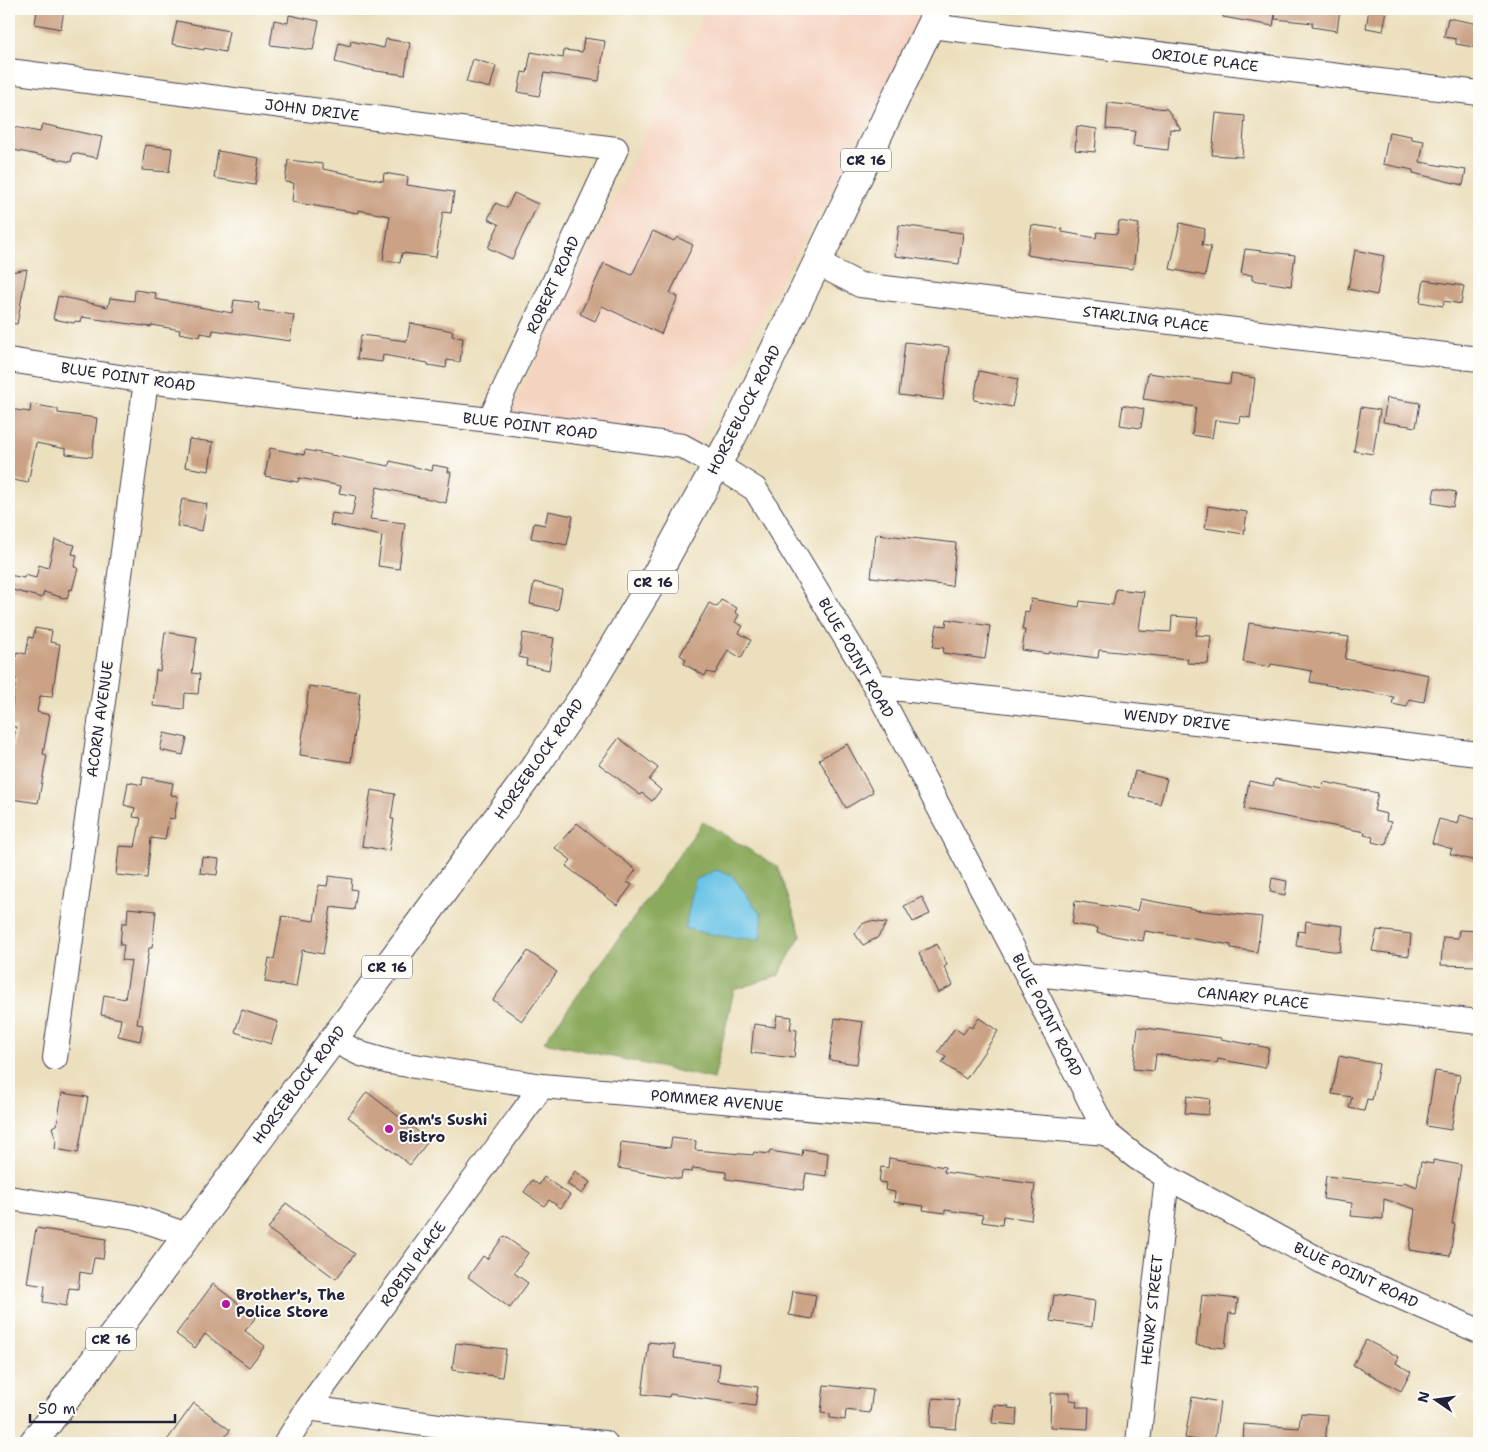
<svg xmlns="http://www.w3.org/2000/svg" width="1488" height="1452" font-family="'Shantell Sans',sans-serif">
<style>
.built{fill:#f5d3c1}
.forest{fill:#8caa5d;stroke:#57664c}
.water{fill:#68c3e6;stroke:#457290}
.building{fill:#cba285}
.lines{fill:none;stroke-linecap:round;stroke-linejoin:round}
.minor-casing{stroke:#403e4e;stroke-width:26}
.major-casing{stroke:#403e4e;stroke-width:30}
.minor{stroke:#fff;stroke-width:24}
.major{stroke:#fff;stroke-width:28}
.poi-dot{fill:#b5179e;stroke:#fdfcf7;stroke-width:2}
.labels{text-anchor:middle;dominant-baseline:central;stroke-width:4;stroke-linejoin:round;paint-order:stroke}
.shield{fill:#fdfcf7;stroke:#646373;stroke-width:1}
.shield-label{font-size:14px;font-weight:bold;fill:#22223b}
.street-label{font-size:15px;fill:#22223b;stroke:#fdfcf7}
.poi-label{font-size:15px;font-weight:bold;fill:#22223b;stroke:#fdfcf7;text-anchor:start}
</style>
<rect width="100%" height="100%" fill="#fdfcf7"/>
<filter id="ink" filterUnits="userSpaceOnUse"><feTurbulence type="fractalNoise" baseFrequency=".02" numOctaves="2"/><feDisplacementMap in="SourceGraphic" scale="10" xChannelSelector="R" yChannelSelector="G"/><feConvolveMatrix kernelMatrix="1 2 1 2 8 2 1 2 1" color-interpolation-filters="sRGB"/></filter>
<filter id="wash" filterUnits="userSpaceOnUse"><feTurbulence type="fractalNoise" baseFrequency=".0096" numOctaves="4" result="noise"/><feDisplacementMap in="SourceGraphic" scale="20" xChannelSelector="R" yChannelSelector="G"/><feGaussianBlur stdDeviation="1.12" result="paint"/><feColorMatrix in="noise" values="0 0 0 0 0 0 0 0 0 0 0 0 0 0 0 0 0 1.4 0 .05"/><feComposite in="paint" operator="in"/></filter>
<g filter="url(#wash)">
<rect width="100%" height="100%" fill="#ecdfbd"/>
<path class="built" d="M707,9H929L693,443L510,414Z"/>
<path class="forest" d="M703,822L778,867L801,935L778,976L734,990L714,1079L544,1042Z"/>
<path class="water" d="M716,870L732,875L762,916L761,939C735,939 710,935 685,928L695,880Z"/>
<g id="blocks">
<path class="building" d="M37,9H64L61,29L35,24Z
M1224,9H1276L1273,26L1223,17Z
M1276,9H1340L1337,31L1312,27L1313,23L1275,19Z
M1369,9L1387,10L1383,31L1366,28Z
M289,15L319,21L313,50L270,45L274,20L288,23Z
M1448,18L1479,24V48L1456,44V39L1444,37Z
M177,21L229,31L225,52L204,48V50L172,44Z
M584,38L605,41L599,81L544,73L539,96L518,92L522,72L527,73L531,52L563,58L564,50L582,52Z
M386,39L410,43L405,75L362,69L335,62L339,43L350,46L351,41L384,48Z
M473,59L496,66L490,88L466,82Z
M1108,103L1167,109L1181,130L1170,129L1168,150L1133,146L1135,131L1106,129Z
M1216,113L1245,116L1242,157L1212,155Z
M42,124L102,137L97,158L73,153L71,162L9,149V126L40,132Z
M1077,126L1097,129L1095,152L1075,150Z
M1389,132L1411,136V139L1424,141L1420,162L1466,170L1463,185L1413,173V170L1383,164Z
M145,145L172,148L169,172L142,170Z
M218,151L259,158L255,185L214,178Z
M288,160L323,164V169L383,181L384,173L408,177L407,185L454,192L451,213L443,212L436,257L402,253L400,263L383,260L390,216L358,210V213L292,202L294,183L285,182Z
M514,193L538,204L512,259L488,248L499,224L488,219L496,203L507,208Z
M1119,221L1139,224L1133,269L1069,262L1027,255L1032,225L1062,229V232L1096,238L1097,232L1117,234Z
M1180,223L1205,229L1202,245L1211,247L1205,276L1170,269Z
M899,225L963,233L959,264L895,256Z
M653,231L674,241L677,237L693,245L670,293L678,297L661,334L602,306L595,321L580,314L604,263L632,275Z
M1245,249L1295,255L1291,286L1252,280V275L1241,274Z
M1355,250L1384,256L1377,295L1348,289Z
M27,269L17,324L9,323V274H10L11,272Z
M1424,280L1464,286L1461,304L1444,301L1443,306L1420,302Z
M135,290L156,293L155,299L232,313L234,300L259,303L258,310L294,315L290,341L213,330L212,335L201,333L200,337L179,333L180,330L152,325L151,327L82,317L81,322L75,321L74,323L53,319L58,296L108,307L110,298L134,301Z
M410,323L453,331L452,336L463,338L460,362L447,360L446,368L428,365V363L383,355L382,362L357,359L361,335L407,341Z
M905,342L949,347L943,400L899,395Z
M979,371L1018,379L1012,407L974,400Z
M1148,373L1230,384L1231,374L1255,378L1250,418L1240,416L1239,423L1215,420L1212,438L1192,435L1196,407L1143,399Z
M1387,398L1420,403L1416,427L1383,422Z
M31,404L58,409V413L97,418L92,457L66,454V449L36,443L28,483L9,479V409L30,412Z
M1123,405L1144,409L1141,428L1120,425Z
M1361,407L1380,410L1373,454L1354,451Z
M189,439L213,442L209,471L185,467Z
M270,448L304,455L305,450L389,466L390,461L432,471L433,465L449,468L448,472H451L446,503L377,487L370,519L405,523L399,569L378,566L382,536L330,525L332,513L352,516L356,496L339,493L341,486L299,478L298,482L265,476Z
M1435,488L1456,492L1453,507L1432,503Z
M182,499L207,504L202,531L177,526Z
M1208,506L1247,512L1244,534L1205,528Z
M548,511L573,516L567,545L531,538L534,523L545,525Z
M876,534L956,543L952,586L871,577Z
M55,540L75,545L72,554L77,555L74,567L78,568L72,590L70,589L67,599L44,592L42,598L9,589V575L24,578L25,575L36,578L39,565L48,568Z
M534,582L562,589L558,610L530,604Z
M1116,589L1144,592L1139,630L1171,632L1172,616L1198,618L1196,635L1211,636L1208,664L1187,663L1188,659L1099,650L1098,658L1049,652L1048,654L1022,650L1025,630H1022L1025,611L1029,612L1031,599L1079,607L1080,601L1113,605Z
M721,600L737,608L735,612L739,615L735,622L743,626L739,633L751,640L741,658L728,650L715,674L707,672L705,676L684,664L686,659L680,655L709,603L717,607Z
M947,619L990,626L985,659L943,653L944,648L933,647L937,625L946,626Z
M1249,623L1349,637L1345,659L1429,675L1424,702L1409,699L1407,707L1392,704L1394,697L1310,682L1312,671L1271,664L1270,667L1243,662Z
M35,628L52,631L50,642L60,644L52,697L40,696L37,712L50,715L43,754L47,755L38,803L11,799L14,785L9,784V767L16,727L9,726L16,678L13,677L14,673L9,672V657L16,658L17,652L26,654L29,637L33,638Z
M165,632L197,637L192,673L200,674L198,694L185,693L184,709L153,706L156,670L160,671Z
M523,633L554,638L549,670L526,665L527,659L519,657Z
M309,686L360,693L351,762L300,755Z
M164,733L187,738L183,755L160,750Z
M619,738L658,768L649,780L661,790L652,801L642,793L640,795L599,764Z
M847,744L873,792L846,808L819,759Z
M1135,771L1167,779L1160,804L1129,796Z
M143,777L173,783L171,795L178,796L174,819L169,818L165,840L151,838L147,878L116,875L119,846L135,847L141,818L133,817L135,808L124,805L128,782L142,785Z
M1275,779L1322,788L1324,782L1378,793L1374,811L1387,814L1386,821L1391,822L1386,845L1372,842L1373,837L1364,835L1365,832L1244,809L1249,781L1273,786Z
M371,790L395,794L391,819H394L389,851L362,846Z
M1460,815L1479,820V862L1450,854L1452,849L1432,843L1439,819L1458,824Z
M577,823L636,870L627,882L632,885L617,905L566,866L571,860L555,848Z
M202,857L219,859L217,875L200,873Z
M329,876L352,879L351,889L357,890L354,910L331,907L323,954L302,950L296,987L265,982L269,958L274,959L282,916L314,921L319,885L327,886Z
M1272,878L1287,881L1285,895L1270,892Z
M922,897L930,914L913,922L904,906Z
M1140,899L1195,909V910L1262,917L1257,952L1231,948V945L1145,931L1143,941L1097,933L1098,928L1072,924L1075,901L1137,911Z
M128,908L156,911L152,948H149L137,1024L143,1025L140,1041L118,1036L121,1019L101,1015L104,995L125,999L131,961L122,960L124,945H120L122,923H127Z
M870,921L887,923L877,938L863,945L855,934L862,924Z
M1306,921L1343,926L1340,952L1296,946L1298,931L1305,932Z
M1377,930L1411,934L1409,956L1372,951Z
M1459,930L1479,931L1478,966L1441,965L1443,937L1458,938Z
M937,944L947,965L944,967L953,985L938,993L919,953Z
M528,951L557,972L522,1021L493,1000Z
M242,1010L278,1022L271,1044L235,1032Z
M777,1015L792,1017L790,1029L797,1030L794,1058L751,1053L754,1024L775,1027Z
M835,1018L863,1022L857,1064L829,1060Z
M979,1018L998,1031L966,1079L942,1063L946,1057L938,1052L955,1028L963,1034L969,1026L972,1028Z
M1138,1027L1221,1038V1039L1269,1048L1265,1068L1218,1059L1217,1063L1156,1054L1154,1071L1133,1069Z
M1339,1056L1379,1064L1372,1100L1367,1099L1364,1111L1349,1108L1352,1097L1332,1094Z
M1435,1071L1460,1075L1451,1130L1426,1126Z
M367,1092L429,1140L410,1165L348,1117Z
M62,1093L88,1097L78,1153L55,1149L56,1140L52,1127L57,1125Z
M1187,1096L1210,1099L1208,1115L1185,1113Z
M672,1138L696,1141L695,1150L753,1155L754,1152L769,1154L770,1151L802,1156L803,1149L828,1153L826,1176L806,1173L803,1190L726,1179V1172L693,1168L692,1172L682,1171L681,1179L618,1168L621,1142L670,1148Z
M889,1158L945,1167L944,1172L1035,1184L1031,1220L1003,1216L1002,1225L982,1222L983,1215L945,1210V1213L923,1210L924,1206L894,1202L895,1192L885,1190L886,1183L879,1182L881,1167L888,1168Z
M1433,1160L1461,1165L1452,1224H1455L1450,1256L1409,1250L1415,1209L1384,1199L1383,1219L1351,1216L1352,1203L1323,1199L1326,1176L1403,1185L1404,1182L1417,1187L1421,1162L1433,1164Z
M575,1171L590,1182L582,1194L567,1184Z
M544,1177L570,1195L561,1208L549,1200L544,1206L524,1192L532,1180L539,1185Z
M286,1203L355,1254L336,1279L268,1229Z
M36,1228L106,1239L103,1259L94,1258L91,1274L80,1272L78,1289L69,1288L66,1306L43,1302L45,1286L27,1283Z
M504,1236L528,1253L514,1273L528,1283L510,1308L468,1277L483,1256L487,1259Z
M213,1284L256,1317L245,1331L265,1346L249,1367L205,1334L195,1348L176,1334Z
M793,1291L816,1295L812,1319L789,1315Z
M1054,1295L1095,1301L1092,1327L1050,1321Z
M1202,1295L1238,1299L1236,1314L1229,1313L1225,1348L1196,1345Z
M1366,1340L1399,1357L1396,1363L1411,1372L1401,1391L1353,1365Z
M649,1342L675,1345L674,1358L720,1364L718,1381L758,1387L755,1406L670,1394L669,1397L642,1394Z
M456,1343L506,1349L502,1377L452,1370Z
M824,1385L873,1390L870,1413L846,1410L845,1420L830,1418V1414L821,1413Z
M1051,1393H1070V1400L1077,1401L1076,1407H1089L1088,1429L1050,1427Z
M1192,1397L1220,1402L1214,1443L1185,1438Z
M933,1398L959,1400L956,1429L930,1427Z
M194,1403L230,1430L221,1443H165Z
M994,1405L1009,1406L1008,1408L1017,1409L1016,1425L992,1423Z
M1301,1413L1328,1415L1325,1443H1243L1244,1424L1299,1428Z"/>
</g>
</g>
<g filter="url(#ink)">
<use href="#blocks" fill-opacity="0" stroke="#403e4e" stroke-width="1"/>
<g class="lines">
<defs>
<path id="minor" d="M930,26L1479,93
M9,71L616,149L490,420
M817,263L860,285L1479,359
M9,360L146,381L490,420L682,446L717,465L755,489L875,686L1026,973L1106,1133L1136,1157L1167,1177L1336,1269L1479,1331
M875,686L1479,754
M1026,973L1479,1022
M333,1040L361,1054L389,1062L542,1086L1106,1133
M55,1058L146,381
M9,1198L135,1217L187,1235
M308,1408L475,1431L605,1443
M286,1443L308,1408L542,1086
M1138,1443L1167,1177"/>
<path id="major" d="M33,1443L428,912L537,764L583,697L654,579L733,435L817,263L938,9"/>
</defs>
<use href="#minor" class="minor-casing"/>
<use href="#major" class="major-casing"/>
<use href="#minor" class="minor"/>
<use href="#major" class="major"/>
</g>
</g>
<g class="poi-dot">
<circle cx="389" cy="1129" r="5"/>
<circle cx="226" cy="1304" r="5"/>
</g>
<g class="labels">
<g class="shield">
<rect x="841" y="148.5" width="50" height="23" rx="4"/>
<rect x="628" y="570.5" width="50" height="23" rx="4"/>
<rect x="362" y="955.5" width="50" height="23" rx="4"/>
<rect x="86" y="1327.5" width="50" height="23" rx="4"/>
</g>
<g class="shield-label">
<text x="866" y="160">CR 16</text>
<text x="653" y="582">CR 16</text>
<text x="387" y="967">CR 16</text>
<text x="111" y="1339">CR 16</text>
</g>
<g class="street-label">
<text transform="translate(1205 60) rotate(7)">ORIOLE PLACE</text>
<text transform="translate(312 110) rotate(7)">JOHN DRIVE</text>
<text transform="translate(553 285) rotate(-65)">ROBERT ROAD</text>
<text transform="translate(1146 319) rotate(7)">STARLING PLACE</text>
<text transform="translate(128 377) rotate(8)">BLUE POINT ROAD</text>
<text transform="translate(744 410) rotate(-63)">HORSEBLOCK ROAD</text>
<text transform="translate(530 426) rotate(7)">BLUE POINT ROAD</text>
<text transform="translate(856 658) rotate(60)">BLUE POINT ROAD</text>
<text transform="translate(100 719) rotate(-82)">ACORN AVENUE</text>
<text transform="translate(1177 720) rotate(6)">WENDY DRIVE</text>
<text transform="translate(539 759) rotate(-55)">HORSEBLOCK ROAD</text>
<text transform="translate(1253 998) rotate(6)">CANARY PLACE</text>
<text transform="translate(1047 1015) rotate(63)">BLUE POINT ROAD</text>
<text transform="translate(299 1085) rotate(-53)">HORSEBLOCK ROAD</text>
<text transform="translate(717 1101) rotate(5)">POMMER AVENUE</text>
<text transform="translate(413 1264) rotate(-54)">ROBIN PLACE</text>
<text transform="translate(1356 1275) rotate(25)">BLUE POINT ROAD</text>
<text transform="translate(1152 1310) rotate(-84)">HENRY STREET</text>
</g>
<g class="poi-label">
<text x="399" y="1120">Sam's Sushi<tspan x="399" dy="17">Bistro</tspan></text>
<text x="236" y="1295">Brother's, The<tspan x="236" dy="17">Police Store</tspan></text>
</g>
</g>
<rect width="1488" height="1452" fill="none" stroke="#fdfcf7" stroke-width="30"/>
<g transform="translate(1436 1400) rotate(283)" stroke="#fdfcf7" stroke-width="4" paint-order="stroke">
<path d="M0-4L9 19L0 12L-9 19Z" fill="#22223b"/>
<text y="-8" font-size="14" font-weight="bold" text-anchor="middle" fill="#22223b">N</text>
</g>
<path d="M30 1414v8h145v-8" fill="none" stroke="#22223b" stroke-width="2.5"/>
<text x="38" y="1414" font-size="15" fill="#22223b" stroke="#fdfcf7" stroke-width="4" paint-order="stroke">50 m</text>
</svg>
